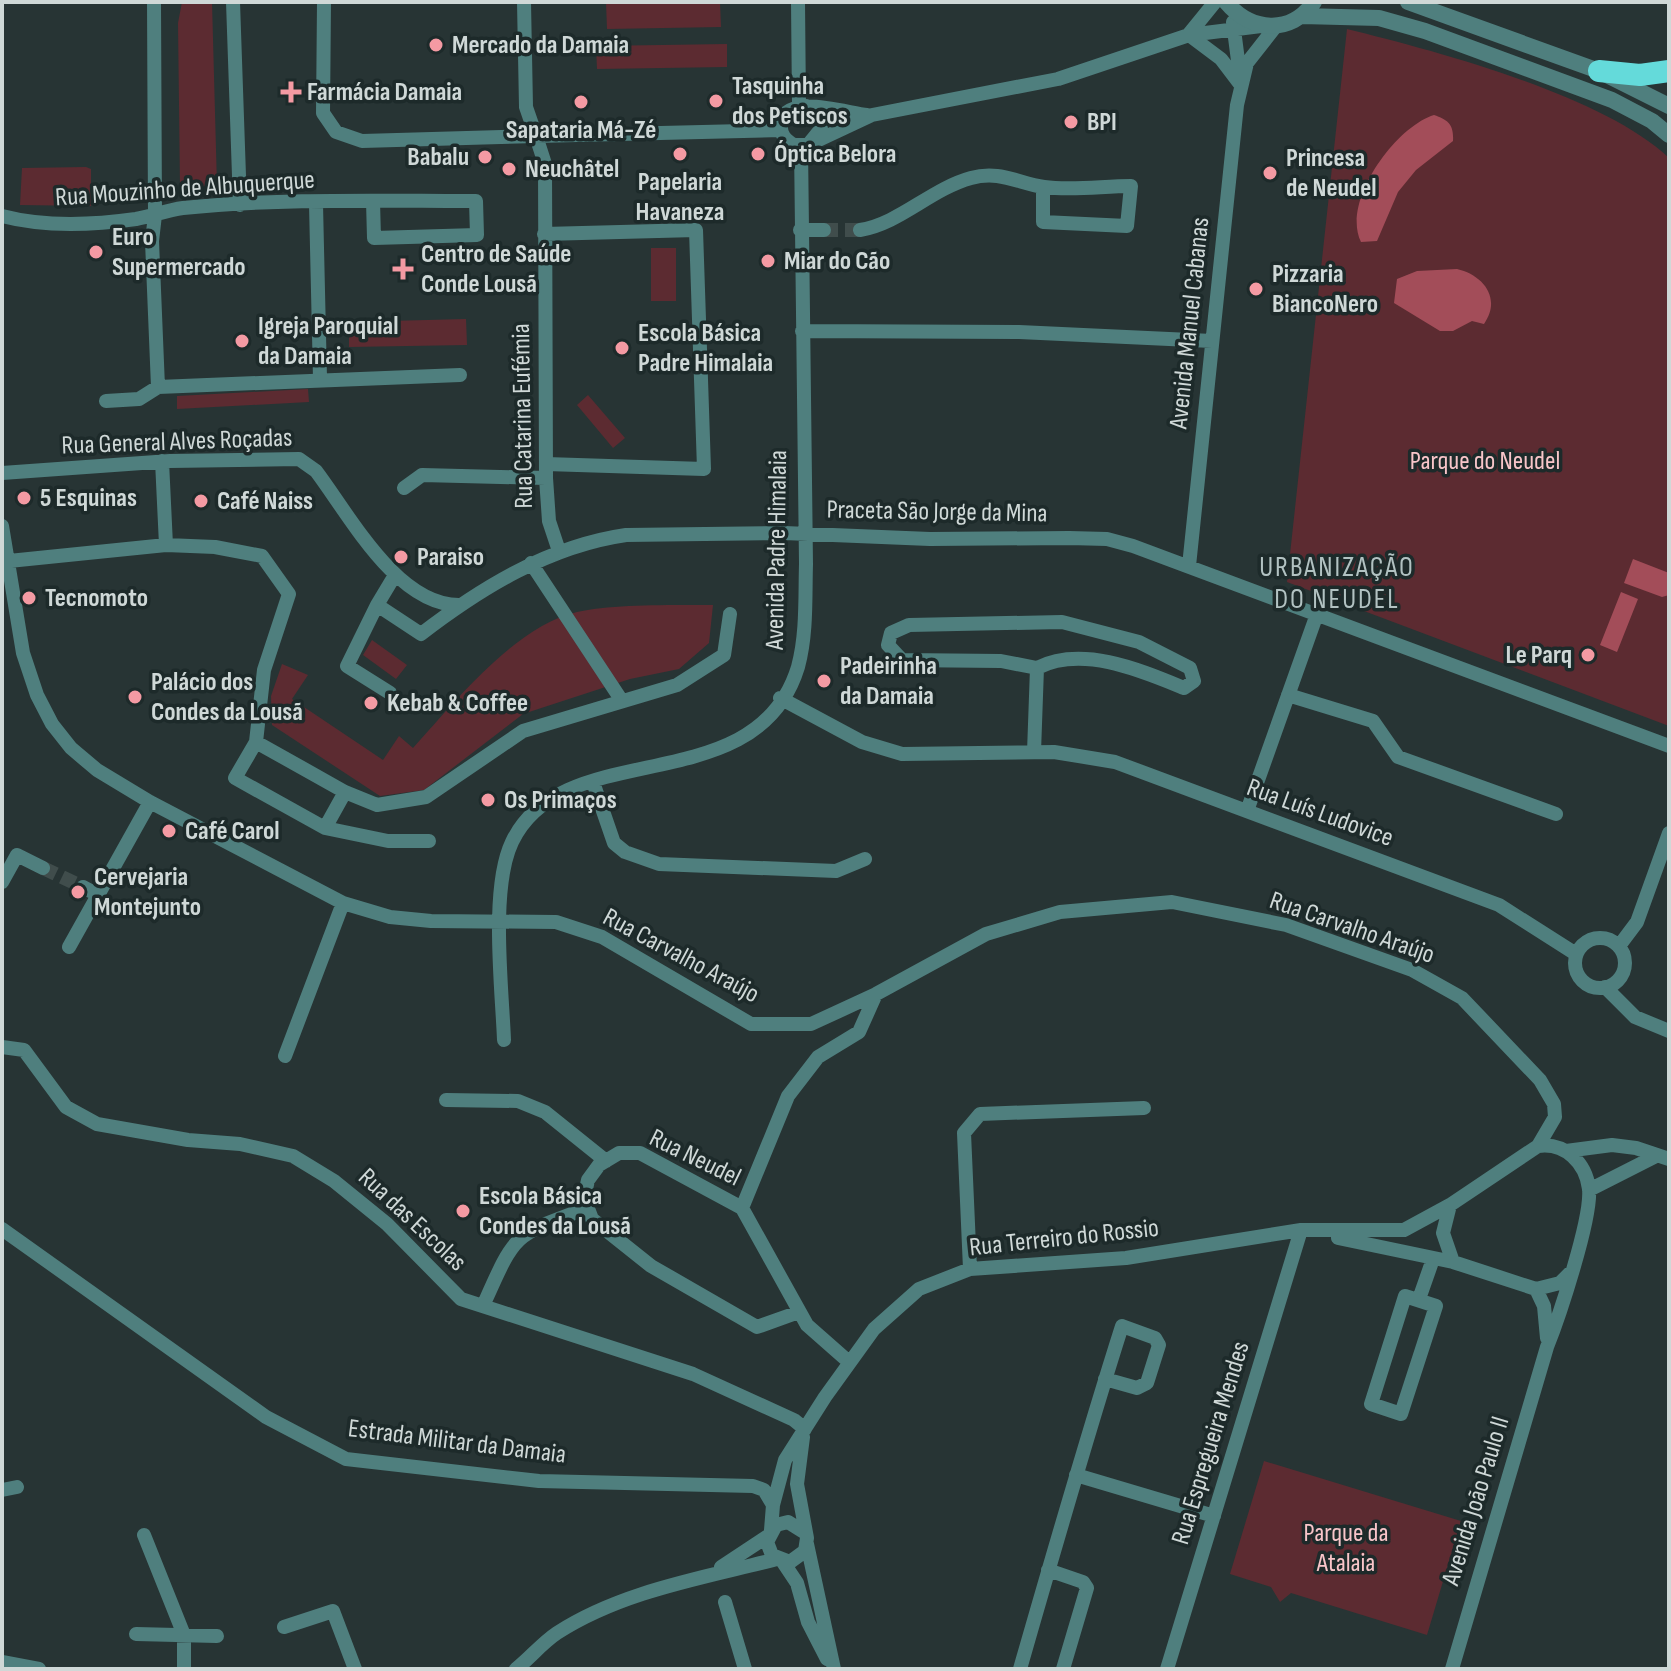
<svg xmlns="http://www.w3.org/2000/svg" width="1671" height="1671" font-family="'Sofia Sans Condensed',sans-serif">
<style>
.green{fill:#5c2b31}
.water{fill:#a34d59}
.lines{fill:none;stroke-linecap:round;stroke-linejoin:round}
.minor-tunnel{stroke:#404d4c;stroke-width:14;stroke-dasharray:14 7;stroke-linecap:butt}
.minor{stroke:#4f7f7e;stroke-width:14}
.tertiary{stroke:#4f7f7e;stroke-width:16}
.trunk{stroke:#64dada;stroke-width:22}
.poi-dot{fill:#f49aa3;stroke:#1d2a2a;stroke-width:3}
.labels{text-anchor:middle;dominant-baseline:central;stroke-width:7;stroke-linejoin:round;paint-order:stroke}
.poi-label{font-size:26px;font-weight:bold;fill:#cfd8d7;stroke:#1d2a2a;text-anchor:start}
.street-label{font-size:26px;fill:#cfd8d7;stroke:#1d2a2a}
.park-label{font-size:26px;fill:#f8c5c9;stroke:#1d2a2a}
.neighbourhood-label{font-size:28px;letter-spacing:2px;fill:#b2c2c2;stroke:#1d2a2a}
</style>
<rect width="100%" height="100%" fill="#273434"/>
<path class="green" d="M182,2H212L217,186L180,187L178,23Z
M606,2H720L721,27L607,29Z
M1347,29C1436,51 1603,95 1669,158V726L1287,582Z
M727,44V67L597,69L596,46Z
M86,167L91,169V206L20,205L22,168Z
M651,248H676V301H651Z
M466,319L467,345L349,347V322Z
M308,389L309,402L177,409V396Z
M588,395L625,438L613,448L577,405Z
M713,605L709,643L679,669L630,679L523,714L424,790L380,796L272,725L271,696L282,664L308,675L292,699L383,760L399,736L413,748C454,703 515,626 577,612C610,604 678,605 713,605Z
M372,640L407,665L396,679L363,655Z
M1264,1461L1461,1521L1427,1635L1291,1593L1280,1602L1271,1587L1230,1574Z"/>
<path class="water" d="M1434,115C1448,120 1454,124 1453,141L1416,170L1398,192L1377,241L1361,242C1341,202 1395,127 1434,115Z
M1457,269C1483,275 1502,298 1484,324L1472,321L1453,331H1440L1394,303L1397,279L1417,271Z
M1633,559L1669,573V595L1662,597L1624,583Z
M1621,592L1638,599L1617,652L1600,645Z"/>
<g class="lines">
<path class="minor-tunnel" d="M824,230H860
M43,868L83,887"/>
<path class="minor" d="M233,2L240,205
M324,2L323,113L336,132L362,141L536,136L526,107L524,2
M798,2L799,105
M1233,22L1240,76
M1189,34L1215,2
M1189,35L1221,59L1240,84
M806,106L818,115L821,129L808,145H794C786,140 780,135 781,125C783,92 846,113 867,115
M808,145L872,115L1058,79L1189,35L1261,26
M316,204L320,378
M2,216C44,227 93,225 136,219C152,216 167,210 183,208C279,198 380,201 476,201L477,235L374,238L373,201
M800,230H824
M860,230C899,224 931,189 971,178C999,170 1018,183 1044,187C1072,191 1103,186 1131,186L1127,226L1043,222V187
M544,234L696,230L704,469L546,464
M802,331L1019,332L1212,341
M158,387L460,375
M106,401L139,399L158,387L152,241L155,215L154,2
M162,461L166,545
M2,473L170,461L299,459L316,471C350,516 397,605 459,605
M404,488L422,475L546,478
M2,526L23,653L37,695L52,724L71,748L97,770L150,802L343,903L390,917L431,921L556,922L602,937L751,1024H811L876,994L986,934L1060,912L1172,902L1286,925L1412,970L1462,998L1540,1080L1554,1104L1555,1117L1538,1146
M559,551L549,521L546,478L545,164L536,136L781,130
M9,561L166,545L215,547L262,556L289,594L264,670L256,742L345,792L377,805L426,797L523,731L677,685L724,655L730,614
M531,563L622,701
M1189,566L1237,105L1247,63L1276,26
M377,605L395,575
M390,693L347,666L377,605L421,634C481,588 549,546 626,535L784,533L930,539L1069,538L1107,539L1133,546L1669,746
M1288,695L1373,721L1398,757L1556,814
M780,698L862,742L902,754L1054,752L1115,762L1499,905L1576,954
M256,742L235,778L325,828
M1034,752L1037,668C1082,645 1140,670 1184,688L1194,681L1190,668L1139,642L1062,622L909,625L891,633L888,645L902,660L1001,661L1037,668
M593,782L614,843L625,852L659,864L836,871L865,859
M345,792L325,828L388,841H429
M1247,811L1317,614
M2,882L17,855L43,868
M83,887L98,895
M1575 963a25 25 0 1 1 50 0a25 25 0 1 1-50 0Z
M1619,946L1637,922L1669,833
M69,947L150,802
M1605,987L1635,1017L1669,1031
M504,1040C502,988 490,888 512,842C564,733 756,804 798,667C807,634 805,597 806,564L801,146
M2,1047L24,1050L66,1107L97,1124L188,1140L240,1144L293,1156L334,1181L387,1224L461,1299L693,1374L794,1420L805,1429
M285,1056L343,903
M446,1100L518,1101L545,1112L606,1161
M1566,1151L1612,1145L1636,1148L1669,1159
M1589,1190L1656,1156
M1450,1205L1443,1233L1453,1262
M742,1208L788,1096L818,1057L859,1032L876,994
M2,1229L266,1417L346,1459L539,1481L753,1486L764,1490L773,1505
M1338,1238L1453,1262L1536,1289L1560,1283L1570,1273
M970,1269L964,1133L980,1114L1144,1108
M1536,1289L1544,1306L1547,1338
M1405,1296L1436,1306L1401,1414L1371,1404Z
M1419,1299L1433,1259
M483,1306C516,1232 512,1236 588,1208
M799,1312L757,1327L651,1266L592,1219L584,1198L588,1180L599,1165L619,1153H640L742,1208L807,1325L849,1362
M803,1437L797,1484L807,1538L805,1551L790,1562L772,1555L767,1542L776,1525L788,1522L804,1532
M1076,1475L1214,1516
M2,1490L17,1487
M771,1530L773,1505L785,1460L825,1397L874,1329L919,1289L970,1269L1126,1258L1301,1230H1404L1450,1205L1538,1146C1565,1142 1586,1163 1589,1189C1592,1218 1559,1317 1547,1347L1452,1669
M144,1535L184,1635V1669
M807,1544L834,1669
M783,1562L797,1583L808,1622L827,1659
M721,1567L768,1536
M1048,1570L1083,1582L1087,1588L1063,1669
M725,1602L745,1669
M284,1627L333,1611L355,1669
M136,1634L217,1636
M2,1662L39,1669
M516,1669C530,1658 542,1643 557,1633C622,1591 703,1578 777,1559
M1020,1669C1053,1554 1086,1439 1122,1326L1155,1338L1159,1345L1147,1383L1137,1388L1105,1379
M1167,1669L1301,1230"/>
<path class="tertiary" d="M1226,2C1251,32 1291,35 1314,2
M1408,2L1599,71L1669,106
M1302,16L1379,18L1425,31L1612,100L1652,121L1669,135"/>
<path class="trunk" d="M1599,71L1640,75L1669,71"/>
</g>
<g class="poi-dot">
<circle cx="436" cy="45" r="8"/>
<path d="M287 80h8v8h8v8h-8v8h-8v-8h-8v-8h8z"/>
<circle cx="716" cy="101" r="8"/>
<circle cx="581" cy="102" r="8"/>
<circle cx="1071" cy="122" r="8"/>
<circle cx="680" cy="154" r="8"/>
<circle cx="758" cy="154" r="8"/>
<circle cx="485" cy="157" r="8"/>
<circle cx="509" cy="169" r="8"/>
<circle cx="1270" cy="173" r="8"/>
<circle cx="96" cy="252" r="8"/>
<circle cx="768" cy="261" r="8"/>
<path d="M399 257h8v8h8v8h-8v8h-8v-8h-8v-8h8z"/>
<circle cx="1256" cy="289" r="8"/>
<circle cx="242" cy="341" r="8"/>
<circle cx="622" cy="348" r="8"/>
<circle cx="24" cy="498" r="8"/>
<circle cx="201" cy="501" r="8"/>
<circle cx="401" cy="557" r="8"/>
<circle cx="29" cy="598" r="8"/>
<circle cx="1588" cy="655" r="8"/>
<circle cx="824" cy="681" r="8"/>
<circle cx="135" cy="697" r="8"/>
<circle cx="371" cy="703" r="8"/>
<circle cx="488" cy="800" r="8"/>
<circle cx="169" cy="831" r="8"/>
<circle cx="78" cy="892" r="8"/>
<circle cx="463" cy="1211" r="8"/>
</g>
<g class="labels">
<g class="poi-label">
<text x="452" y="45">Mercado da Damaia</text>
<text x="732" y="86">Tasquinha<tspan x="732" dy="30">dos Petiscos</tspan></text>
<text x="307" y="92">Farmácia Damaia</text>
<text x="1087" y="122">BPI</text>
<text x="581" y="130" text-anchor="middle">Sapataria Má-Zé</text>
<text x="774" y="154">Óptica Belora</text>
<text x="469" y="157" text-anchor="end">Babalu</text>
<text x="1286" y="158">Princesa<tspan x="1286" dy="30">de Neudel</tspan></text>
<text x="525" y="169">Neuchâtel</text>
<text x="680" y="182" text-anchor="middle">Papelaria<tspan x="680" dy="30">Havaneza</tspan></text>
<text x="112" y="237">Euro<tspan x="112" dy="30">Supermercado</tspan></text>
<text x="421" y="254">Centro de Saúde<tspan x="421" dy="30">Conde Lousã</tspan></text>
<text x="784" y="261">Miar do Cão</text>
<text x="1272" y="274">Pizzaria<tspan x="1272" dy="30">BiancoNero</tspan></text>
<text x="258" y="326">Igreja Paroquial<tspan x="258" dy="30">da Damaia</tspan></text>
<text x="638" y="333">Escola Básica<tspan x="638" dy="30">Padre Himalaia</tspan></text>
<text x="40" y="498">5 Esquinas</text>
<text x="217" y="501">Café Naiss</text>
<text x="417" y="557">Paraiso</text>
<text x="45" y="598">Tecnomoto</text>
<text x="1572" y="655" text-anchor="end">Le Parq</text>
<text x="840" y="666">Padeirinha<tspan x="840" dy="30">da Damaia</tspan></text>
<text x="151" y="682">Palácio dos<tspan x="151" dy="30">Condes da Lousã</tspan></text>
<text x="387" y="703">Kebab &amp; Coffee</text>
<text x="504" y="800">Os Primaços</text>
<text x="185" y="831">Café Carol</text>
<text x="94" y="877">Cervejaria<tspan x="94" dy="30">Montejunto</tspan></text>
<text x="479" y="1196">Escola Básica<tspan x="479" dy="30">Condes da Lousã</tspan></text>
</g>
<g class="street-label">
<text transform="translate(185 189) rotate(-4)">Rua Mouzinho de Albuquerque</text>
<text transform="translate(1190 323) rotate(-84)">Avenida Manuel Cabanas</text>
<text transform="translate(523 416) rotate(-91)">Rua Catarina Eufémia</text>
<text transform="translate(177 442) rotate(-2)">Rua General Alves Roçadas</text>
<text transform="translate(937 512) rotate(1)">Praceta São Jorge da Mina</text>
<text transform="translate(777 550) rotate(-89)">Avenida Padre Himalaia</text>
<text transform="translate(1320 813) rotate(20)">Rua Luís Ludovice</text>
<text transform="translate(1352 928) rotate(19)">Rua Carvalho Araújo</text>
<text transform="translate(681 956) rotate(28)">Rua Carvalho Araújo</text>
<text transform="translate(695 1158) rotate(26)">Rua Neudel</text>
<text transform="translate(412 1220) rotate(43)">Rua das Escolas</text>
<text transform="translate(1064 1238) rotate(-6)">Rua Terreiro do Rossio</text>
<text transform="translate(457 1442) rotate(7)">Estrada Militar da Damaia</text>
<text transform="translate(1211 1443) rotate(-73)">Rua Espregueira Mendes</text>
<text transform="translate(1476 1501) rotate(-73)">Avenida João Paulo II</text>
</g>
<g class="park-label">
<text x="1485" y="461">Parque do Neudel</text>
<text x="1346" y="1533">Parque da<tspan x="1346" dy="30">Atalaia</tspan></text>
</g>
<g class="neighbourhood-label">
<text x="1337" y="567">URBANIZAÇÃO<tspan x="1337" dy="32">DO NEUDEL</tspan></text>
</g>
</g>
<rect width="1671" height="1671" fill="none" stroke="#cfd8d7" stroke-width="8"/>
</svg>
